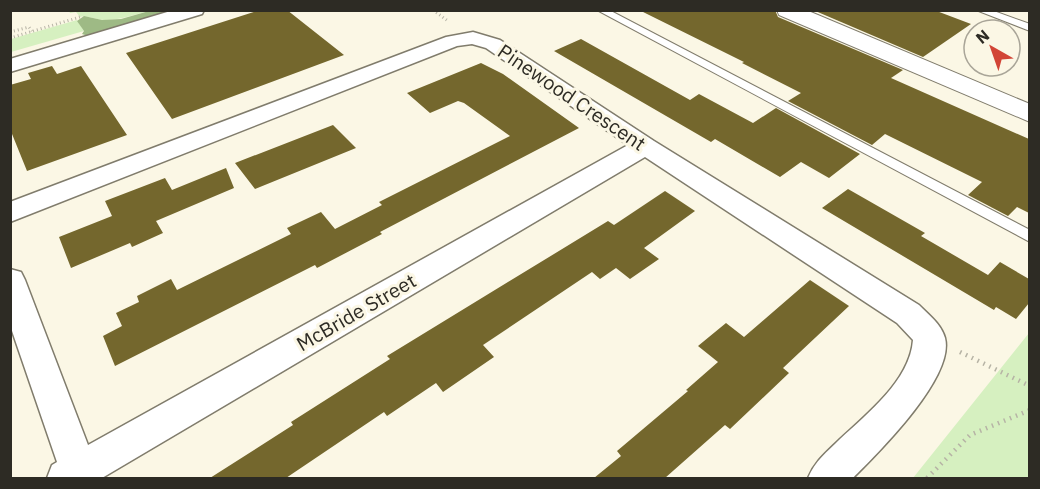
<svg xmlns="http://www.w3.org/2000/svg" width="1040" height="489" font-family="'IBM Plex Sans',sans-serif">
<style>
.green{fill:#d6f0c0}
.forest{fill:#9eba85}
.building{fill:#74672d}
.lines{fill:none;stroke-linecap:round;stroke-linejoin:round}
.lane-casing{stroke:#807c6c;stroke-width:2}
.street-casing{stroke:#807c6c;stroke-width:3}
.secondary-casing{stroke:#807c6c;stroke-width:2}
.path-far1{stroke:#b6b3a5;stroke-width:3;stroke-dasharray:1 3;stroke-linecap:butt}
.path{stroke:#b6b3a5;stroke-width:4.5;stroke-dasharray:1.5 5;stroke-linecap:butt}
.lane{fill:#fff;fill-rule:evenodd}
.street{fill:#fff;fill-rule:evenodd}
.secondary{fill:#fff;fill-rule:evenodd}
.labels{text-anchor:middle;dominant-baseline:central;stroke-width:6;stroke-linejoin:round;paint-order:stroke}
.street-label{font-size:20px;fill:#2d2b24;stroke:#fbf7e5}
</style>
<rect width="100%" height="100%" fill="#fbf7e5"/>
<path class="green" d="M69,11H149C134,15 120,20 104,20C96,20 87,15 80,17L76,12L70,13Z
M77,20L84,31L11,52V39Z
M1029,333V478H913Z"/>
<path class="forest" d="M149,11H178L88,36L82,34L84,31L77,21L84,16L102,20L121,19Z"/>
<path class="building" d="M260,10H287L344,55L172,119L126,53Z
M639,10H775L778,17L903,70L891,78L1029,139V213L1017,207L1008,216L968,195L982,182L885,134L872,145L788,101L801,93L742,63L744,62Z
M813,10H934L971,24L923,57Z
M581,39L690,100L699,94L753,123L776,108L860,154L829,178L801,162L780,177L715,139L711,142L554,51Z
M481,63L503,74L579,128L380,232L382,234L317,268L315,265L115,366L103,336L122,326L116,313L139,302L137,296L171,279L177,290L291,234L287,228L321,212L335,229L382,205L379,202L510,136L464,103L458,101L430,113L407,93Z
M52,66L57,74L81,66L127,135L27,171L10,129V85L31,79L28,73Z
M333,125L356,148L255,189L235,163Z
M226,168L234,188L156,221L163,233L132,247L130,243L71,268L59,237L112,216L105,201L165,178L172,190Z
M848,189L925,233L921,236L988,275L1000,262L1029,279V303L1016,319L996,307L994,310L822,208Z
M665,191L695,211L644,248L659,259L630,279L616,268L600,279L592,272L483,345L494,357L443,392L436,383L387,416L384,412L286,478H210L293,425L291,422L390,359L387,356L608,221L614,225Z
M810,280L849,306L783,368L789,373L730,429L725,425L665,478H594L621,456L617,451L688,391L686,390L718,362L698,346L726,323L744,337Z"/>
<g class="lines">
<defs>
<path id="lane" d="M597,10H609L1030,230V242Z
M976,10H991L1030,24V31Z"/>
<path id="street" d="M174,10H204L202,14L10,72V59Z
M473,32L500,40L654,141L919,305C929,315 941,324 945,338C955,377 879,452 853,478H808C815,461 827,452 840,439C868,413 910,380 913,340L897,323L645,157L102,478H47L52,465L57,462L10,325V269L21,272L25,280L88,445L628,145L486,48L472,44L457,46L10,222V202L446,37Z"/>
<path id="secondary" d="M777,10H806L1030,104V122L779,15Z"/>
</defs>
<use href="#lane" class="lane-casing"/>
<use href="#street" class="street-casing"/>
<use href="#secondary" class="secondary-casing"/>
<path class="path-far1" d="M433,10L448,21
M10,32L29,27L32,31
M10,38L80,17"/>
<path class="path" d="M960,352L1030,386
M927,478L970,435L1030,410"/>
<use href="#lane" class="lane"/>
<use href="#street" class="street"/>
<use href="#secondary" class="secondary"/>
</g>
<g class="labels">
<g class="street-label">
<text transform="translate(572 97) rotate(34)">Pinewood Crescent</text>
<text transform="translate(356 312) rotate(-30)">McBride Street</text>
</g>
</g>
<rect width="1040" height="489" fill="none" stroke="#2d2b24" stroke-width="24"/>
<g transform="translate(992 48) rotate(320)"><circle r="28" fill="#fbf7e5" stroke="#a9a598" stroke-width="1.5"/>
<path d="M0-4.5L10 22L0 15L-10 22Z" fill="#d24536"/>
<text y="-9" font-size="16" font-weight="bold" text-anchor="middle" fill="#2d2b24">N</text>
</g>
</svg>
